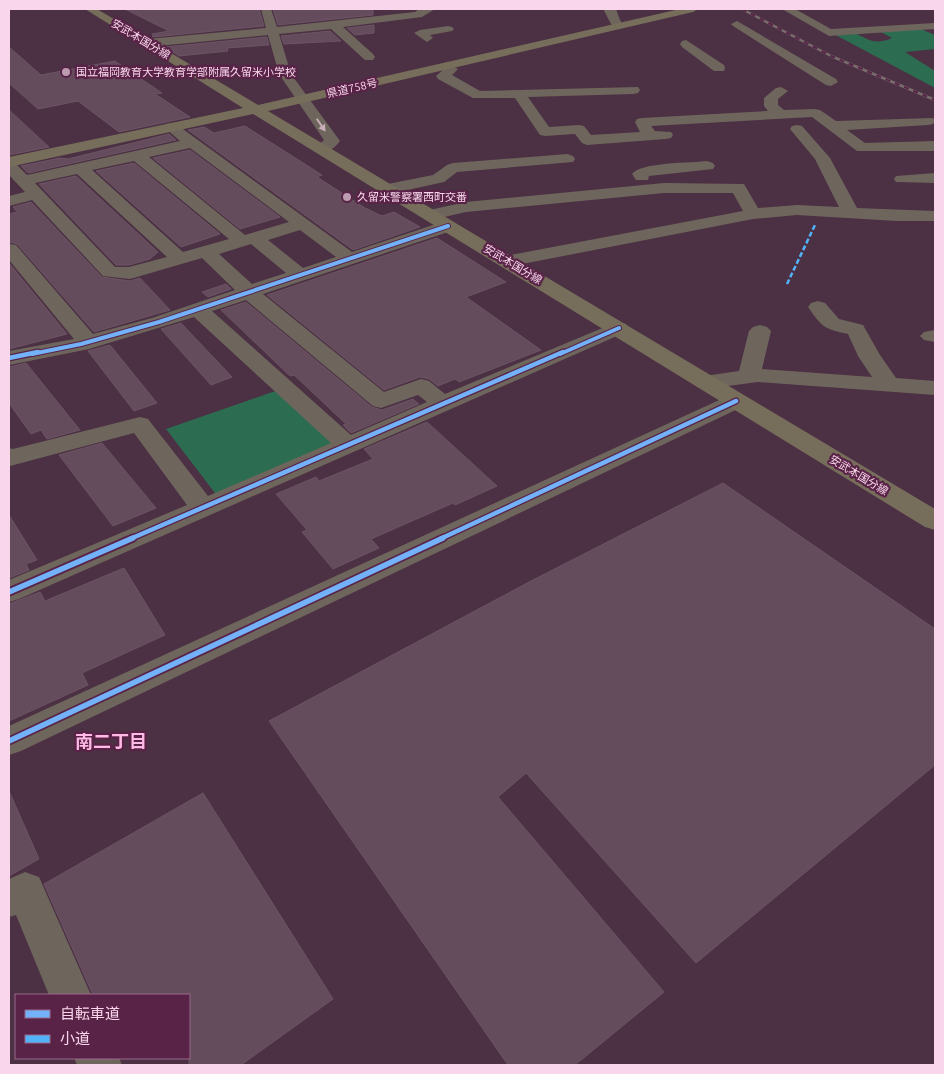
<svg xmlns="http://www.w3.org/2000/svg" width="944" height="1074" font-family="Ubuntu,'Noto Sans JP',sans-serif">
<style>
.green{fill:#2c6d51}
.building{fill:#644c5d;stroke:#6c5464}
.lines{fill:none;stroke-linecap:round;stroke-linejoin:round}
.minor{fill:#6e665c;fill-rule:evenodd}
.major{fill:#766e5a;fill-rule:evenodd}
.rail-casing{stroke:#796c6d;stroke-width:2.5}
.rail{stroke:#592348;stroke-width:2;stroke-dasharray:5;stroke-linecap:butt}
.quiet{stroke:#52b3f8;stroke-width:2.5;stroke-dasharray:5 2.5;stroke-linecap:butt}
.cycleway-far2-casing{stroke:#592348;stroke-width:6}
.cycleway-far1-casing{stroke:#592348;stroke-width:7}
.cycleway-casing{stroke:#592348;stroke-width:9}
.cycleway-far2{stroke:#73b2f8;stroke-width:4}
.cycleway-far1{stroke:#73b2f8;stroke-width:4.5}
.cycleway{stroke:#73b2f8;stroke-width:5.5}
.oneway{fill:#c8afb9}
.poi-dot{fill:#bc9cb1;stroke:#592348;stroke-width:2}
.labels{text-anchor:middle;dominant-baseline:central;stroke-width:4.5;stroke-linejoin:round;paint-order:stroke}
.far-street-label{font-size:11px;fill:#f9d6eb;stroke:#592348}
.far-poi-label{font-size:11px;fill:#f9d6eb;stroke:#592348;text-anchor:start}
.near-neighbourhood-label{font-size:18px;font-weight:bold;fill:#febae5;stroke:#592348}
</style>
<rect width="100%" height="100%" fill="#4c3044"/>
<path class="green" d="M916,27L935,35V49L905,52L935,71V88L830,32C835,32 841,31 846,31C865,34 870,48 892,38L877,30Z
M281,389L340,451L218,497L166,429Z"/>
<path class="building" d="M125,9H259L264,26L153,37L152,34L169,31Z
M273,9H373V15L278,25Z
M374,25V33L355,35L347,28Z
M330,31L341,41L284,44L281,36Z
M267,37L269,45L227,48L228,51L179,56L165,47Z
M9,47L41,75L115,61L162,93L155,94L190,117L119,132L78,101L38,109L9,83Z
M9,110L49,147L9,155Z
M245,126L322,175L317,177L365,208L382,216L394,212L420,227L353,250L188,130L204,127L214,133Z
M169,134L176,140L28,173L21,166L60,158L68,159Z
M190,150L280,217L240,229L153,158Z
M134,163L220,234L181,247L96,171Z
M76,176L158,252L150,259L129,265H116L39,184Z
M31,202L102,277L130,281L140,278L170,310L94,332L17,244L9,242V214L17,212L13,207Z
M437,238L506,282L466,297L541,350L459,382L455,379L438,386L429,379L420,377L384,390L267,295Z
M9,263L67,334L9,349Z
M226,284L231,289L208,297L202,292Z
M246,302L372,407L382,410L413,399L419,404L351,433L343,425L346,424L309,389L294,375L290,376L221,310Z
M181,323L232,377L211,385L161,329Z
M110,345L157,403L134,411L88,351Z
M26,363L80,430L47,439L41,430L31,434L9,403V367Z
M427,422L497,486L455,505L453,503L371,539L379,548L333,569L302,532L307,530L276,494L316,477L319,481L373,459L364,449Z
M102,443L156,508L113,526L59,455Z
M723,483L935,629V765L696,963L526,773L498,797L664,992L575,1065H508L269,721L531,581Z
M9,515L37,560L26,564L29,570L9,578Z
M124,568L165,635L82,673L88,685L9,721V604L40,592L45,601Z
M9,791L39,859L9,876Z
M203,793L333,999L241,1065H189V995H93L44,884Z"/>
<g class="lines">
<path class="minor" d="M261,9H271L277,27L415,12L419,9H435L422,17L343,27L373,54L375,57L373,60H365L331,29L279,34L291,74L340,141C334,149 326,155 317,152L314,149L324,140L279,74L268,35L148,47L142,43L148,39L266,28Z
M603,9H616L620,20L624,26L622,28H614C609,22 607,15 603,9Z
M782,9H795L831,29L935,23V29L829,36Z
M737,21L836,79L838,82L831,86L826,85L733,26L731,24Z
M448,26L452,27L454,29L452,31L430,35L433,38L427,42L414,33L420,30Z
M686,40L724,65L725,68L724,71H714L682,47L680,44L682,41Z
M446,62L458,69L452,75L480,91L638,87L640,90L638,93L633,94L528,97L549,127L579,125L584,126L591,135L640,132L635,122L637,119L642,118L768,111L764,106V98L776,88L781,87L788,91L778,99V105L784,110L815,109L820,110L836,121L933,118L935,121L933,124L928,125L847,130L865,143L935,141V151H857L812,117L651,126L655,131L671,132L673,135L671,138L666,139L587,145L582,143L575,134L545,136L540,135L515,98H473L438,79L436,76L443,70L440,66Z
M171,123L176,124L352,252L442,222L448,221L454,222L457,226L454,230L263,294L384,392L421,379L429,381L445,394L612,324L619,322L626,324L629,328L626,332L19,599L9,602V580L187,505L134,433L10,466L9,448L13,449L140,417L148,419L208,496L331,443L194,317L89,349L9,365V351L74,339L9,260V244L16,245L93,334L152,318L235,290L202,258L130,279L103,276L32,200L9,206V196L25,192L9,175V161L15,163L27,175L180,141L164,127L166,124ZM190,148L289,222L245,235L149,157ZM134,161L229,239L183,252L92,170ZM77,174L167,257L129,267H115L35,183ZM300,230L336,257L303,268L268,240ZM251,244L286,273L252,284L219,254ZM246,300L373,406L381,408L418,395L427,402L351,435L212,311Z
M797,125L802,126L830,158L857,208L935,211V221H897L797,215L753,219L507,267L500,265L498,261L500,257L743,211L733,193H664L466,212L431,220L425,219L422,215L425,211L466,202L664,183L744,184L758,208L797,205L839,207L815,159L790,129L792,126Z
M567,154L573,156L575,159L573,162L457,172L444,182L389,194L383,193L381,189L383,185L433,175L447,165L453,163Z
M707,161L713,163L715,166L713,169L649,176L648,180H636L632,174C641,162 691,163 707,161Z
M935,173V183L896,182L894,179L896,176Z
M818,301L825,303L839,319L863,325L880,355L896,378L935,381V395L758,382L705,389L697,387L694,382L697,377L739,371L749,331L753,327L760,325L767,327L771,331L762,369L872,377L858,356L848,334C824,329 822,327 808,307L811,303Z
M935,330V342L924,340L920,336L924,332Z
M736,394L744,396L748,401L744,406L21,751L9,755V726L728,396Z
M25,872L39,877L91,995H49L16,915L9,917V879Z
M74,1058H119L122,1065H77Z"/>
<path class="major" d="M85,9H97L258,105L680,9H698L693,12L268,111L935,509V530L925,527L253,114L9,167V157L243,108Z"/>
<defs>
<path id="rail" d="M742,9L831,56L935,100"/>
</defs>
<use href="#rail" class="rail-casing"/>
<use href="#rail" class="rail"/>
<path class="quiet" d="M787,284L815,225"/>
<defs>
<path id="cycleway-far2" d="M32,354L81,344L159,322L448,226
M560,354L619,328"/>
<path id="cycleway-far1" d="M9,358L38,352
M130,539L563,352
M440,539L736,401"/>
<path id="cycleway" d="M9,592L133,538
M9,741L443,538"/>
</defs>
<use href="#cycleway-far2" class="cycleway-far2-casing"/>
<use href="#cycleway-far1" class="cycleway-far1-casing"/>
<use href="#cycleway" class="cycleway-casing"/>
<use href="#cycleway-far2" class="cycleway-far2"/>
<use href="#cycleway-far1" class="cycleway-far1"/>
<use href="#cycleway" class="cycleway"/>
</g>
<defs><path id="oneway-solid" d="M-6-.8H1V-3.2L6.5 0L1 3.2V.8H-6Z" transform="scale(1.25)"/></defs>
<use class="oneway" href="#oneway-solid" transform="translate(321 125) rotate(56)"/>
<g class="poi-dot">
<circle cx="66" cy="72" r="5"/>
<circle cx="347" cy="197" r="5"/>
</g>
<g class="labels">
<g class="far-street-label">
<text transform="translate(141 39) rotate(31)">安武本国分線</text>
<text transform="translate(352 88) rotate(-13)">県道758号</text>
<text transform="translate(513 264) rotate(31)">安武本国分線</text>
<text transform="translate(859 475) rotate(31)">安武本国分線</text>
</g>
<g class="far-poi-label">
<text x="76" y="72">国立福岡教育大学教育学部附属久留米小学校</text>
<text x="357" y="197">久留米警察署西町交番</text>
</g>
<g class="near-neighbourhood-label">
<text x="111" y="741">南二丁目</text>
</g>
</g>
<rect width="944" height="1074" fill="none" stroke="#f9d6eb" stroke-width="20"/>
<rect x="15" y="994" width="175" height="65" fill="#592348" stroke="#996b89"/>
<rect x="25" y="1010" width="25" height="8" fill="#73b2f8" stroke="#996b89"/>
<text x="60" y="1019" font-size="15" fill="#f9d6eb">自転車道</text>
<rect x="25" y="1035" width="25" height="8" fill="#52b3f8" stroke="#996b89"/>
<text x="60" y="1044" font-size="15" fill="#f9d6eb">小道</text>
</svg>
